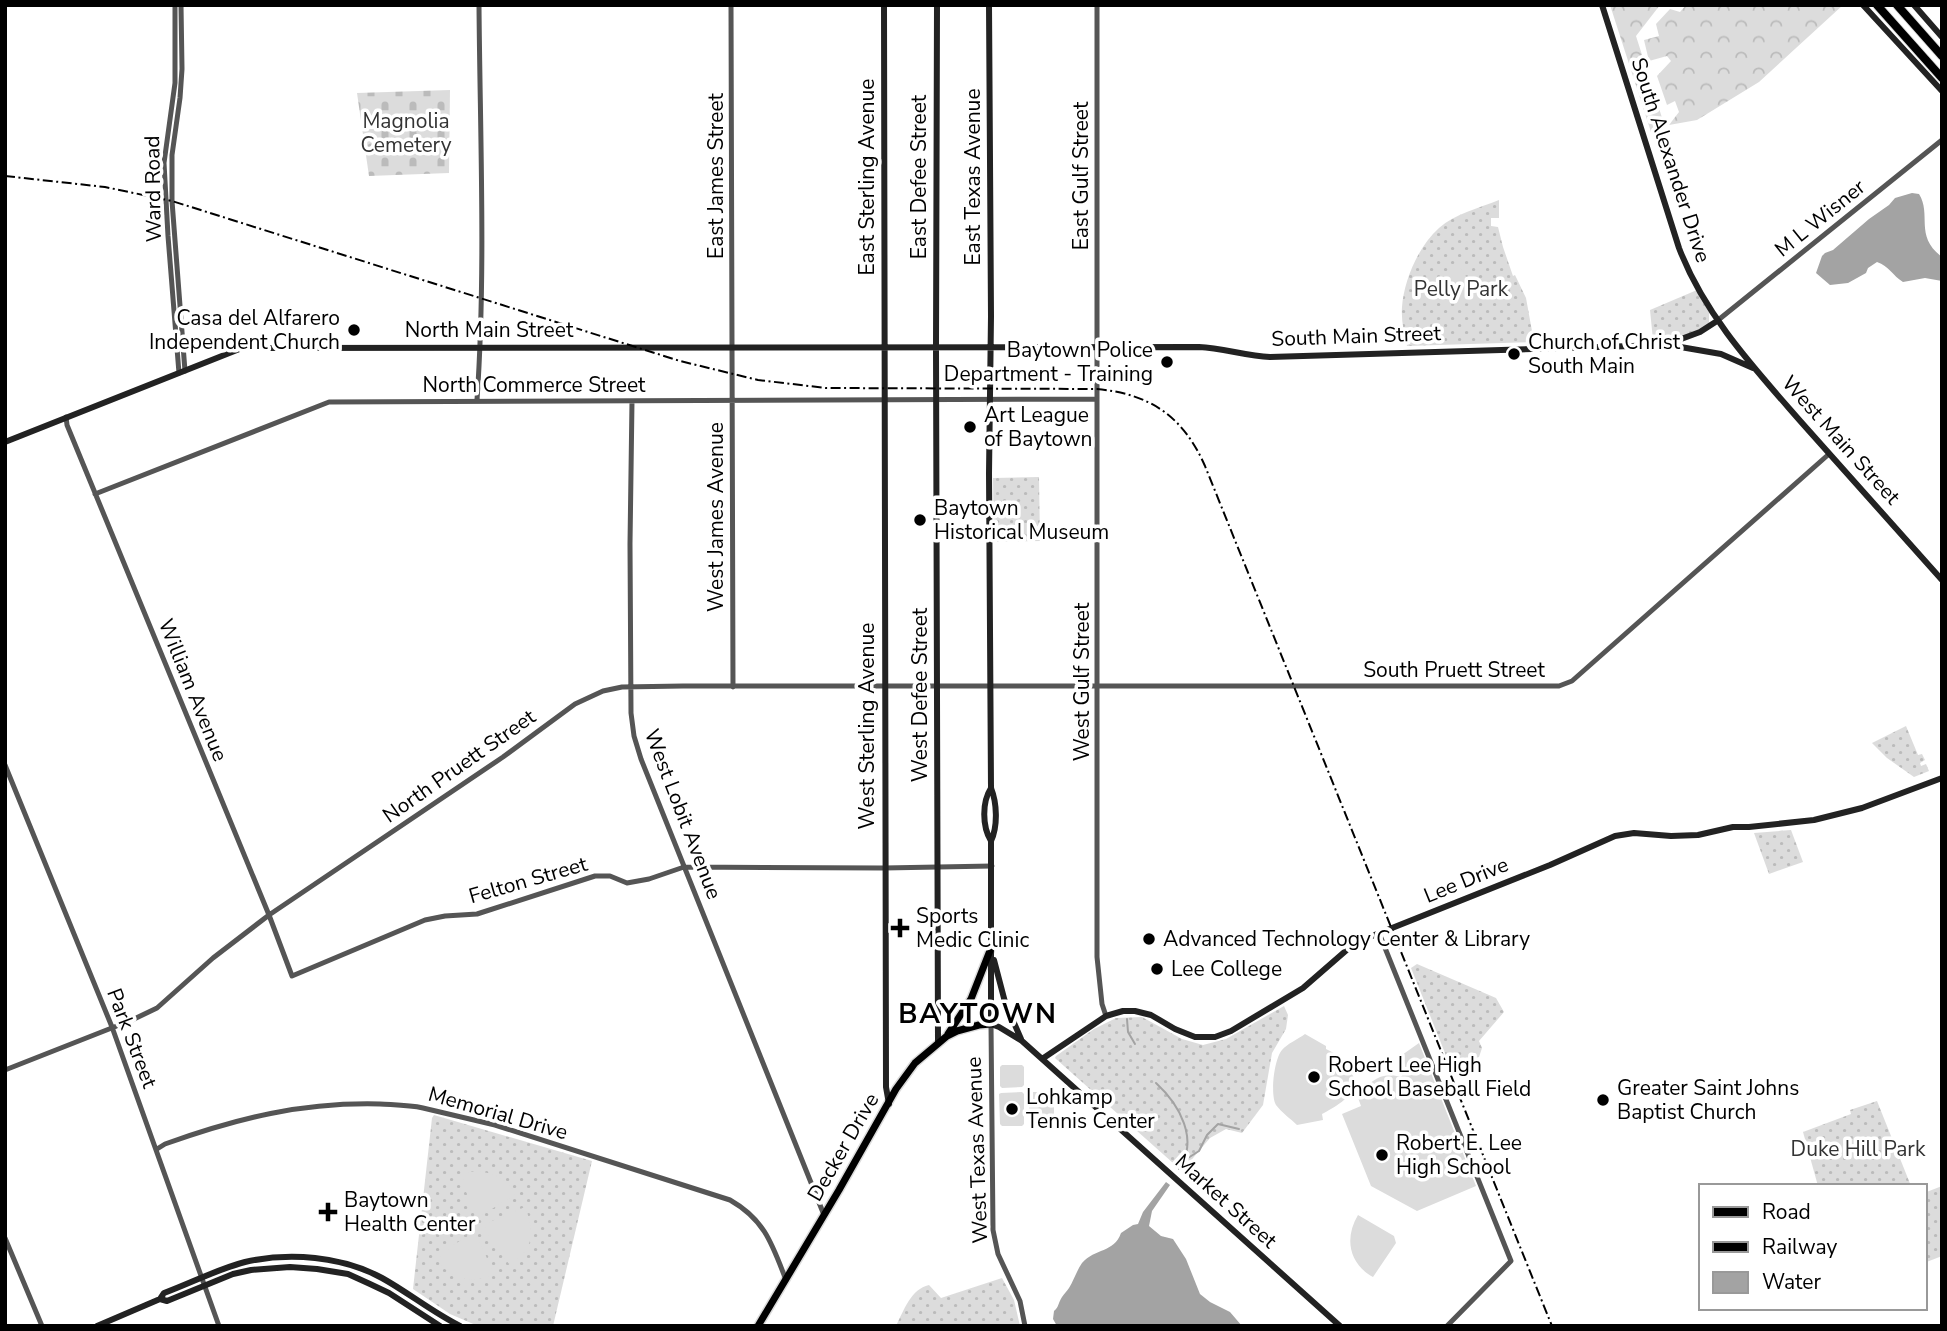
<svg xmlns="http://www.w3.org/2000/svg" width="1947" height="1331" font-family="'Nunito Sans',sans-serif">
<style>
.grass{fill:url(#grass-dots)}
.forest{fill:url(#forest-crowns)}
.cemetery{fill:url(#cemetery-stones)}
.pitch{fill:#dcdcdc}
.water{fill:#a3a3a3}
.lines{fill:none;stroke-linecap:round;stroke-linejoin:round}
.stream{stroke:#a3a3a3;stroke-width:2}
.primary-casing{stroke:#dbdbdb;stroke-width:10}
.motorway-casing{stroke:#dbdbdb;stroke-width:10}
.tertiary{stroke:#555;stroke-width:5}
.secondary{stroke:#222;stroke-width:6}
.primary{stroke:#000;stroke-width:7}
.motorway{stroke:#000;stroke-width:8}
.rail{stroke:#000;stroke-width:2;stroke-dasharray:10 3.5 2 3.5;stroke-linecap:butt}
.poi-dot{fill:#000;stroke:#fff;stroke-width:2.5}
.labels{text-anchor:middle;dominant-baseline:central;stroke-width:7;stroke-linejoin:round;paint-order:stroke}
.park-label{font-size:21px;fill:#333;stroke:#fff}
.street-label{font-size:21px;fill:#000;stroke:#fff}
.poi-label{font-size:21px;fill:#000;stroke:#fff;text-anchor:start}
.district-label{font-size:28px;font-weight:bold;letter-spacing:2px;fill:#000;stroke:#fff}
</style>
<defs>
<pattern id="grass-dots" width="8" height="8" patternUnits="userSpaceOnUse" patternTransform="scale(1.75)"><rect width="8" height="8" fill="#dcdcdc"/><path d="M2 2h.1M6 6h.1" fill="none" stroke="#bbb" stroke-width="1.8" stroke-linecap="round"/></pattern>
<pattern id="forest-crowns" width="20" height="18" patternUnits="userSpaceOnUse" patternTransform="scale(1.75)"><rect width="20" height="18" fill="#dcdcdc"/><path d="M2 6a3 3 0 1 1 6 0M12 15a3 3 0 1 1 6 0" fill="none" stroke="#bbb"/></pattern>
<pattern id="cemetery-stones" width="16" height="16" patternUnits="userSpaceOnUse" patternTransform="scale(1.75)"><rect width="16" height="16" fill="#dcdcdc"/><path d="M2 7V4a2 2 0 0 1 4 0v3zM10 15v-3a2 2 0 0 1 4 0v3z" fill="#bbb"/></pattern>
</defs>
<rect width="100%" height="100%" fill="#fff"/>
<path class="grass" d="M1499,200V218H1491V226L1498,227L1503,247L1513,276L1515,275L1526,298L1534,342L1407,346C1404,333 1401,320 1402,307C1404,280 1418,247 1439,228C1455,214 1479,208 1499,200Z
M1697,290L1709,312V323C1694,335 1673,341 1653,340L1650,310Z
M1039,477L1040,541L994,542L993,478Z
M1906,726L1918,755L1922,754L1925,760L1920,763L1921,766L1926,764L1929,771L1914,777L1887,758L1872,743Z
M1791,830L1803,862L1769,874L1754,833Z
M1417,964L1496,998L1504,1012L1479,1041L1482,1048L1479,1057L1451,1068L1411,968Z
M1284,1006L1288,1015L1286,1029L1272,1053L1263,1105L1242,1133L1226,1129L1210,1138L1182,1171L1055,1058L1056,1056L1094,1029L1116,1018L1142,1017L1182,1039L1203,1045L1226,1039Z
M1877,1101L1911,1186H1818L1803,1132L1851,1114L1850,1110Z
M434,1115L592,1161L553,1326H478L450,1314L413,1289L432,1118Z
M1942,1186V1256L1924,1263V1193Z
M1002,1278L1014,1300L1020,1326H896C904,1310 911,1289 929,1285L941,1298Z"/>
<path class="forest" d="M1610,5H1660L1636,36L1664,124L1651,132Z
M1686,5H1843L1759,82L1697,120L1669,125L1679,112L1675,101L1667,105L1657,76L1671,61L1667,56L1649,61L1644,40L1659,36L1656,24L1670,9L1680,12Z"/>
<path class="cemetery" d="M450,90L449,173L369,176L357,93Z"/>
<path class="pitch" d="M1459,265L1480,300L1478,303L1441,304C1435,287 1440,270 1459,265Z
M1305,1034L1326,1046V1049C1337,1054 1345,1060 1349,1070C1351,1073 1354,1076 1354,1080C1358,1095 1333,1108 1322,1114L1323,1120L1297,1125C1291,1119 1281,1112 1276,1105C1270,1095 1274,1059 1282,1050C1287,1044 1298,1039 1305,1034Z
M1419,1043L1476,1186L1417,1211L1371,1186L1342,1114L1361,1106L1357,1095C1371,1082 1380,1071 1401,1077L1406,1070L1402,1055Z
M1002,1065H1022L1024,1067V1085L1022,1087L1002,1088L1000,1086V1067Z
M1022,1092L1024,1094V1124L1022,1126H1002L1000,1124L999,1094L1001,1093Z
M1031,1092H1052L1054,1094V1124L1052,1126H1031L1029,1124V1094Z
M476,1171C495,1173 506,1178 516,1194L482,1215L475,1214L463,1184L465,1173Z
M525,1207C535,1231 534,1252 509,1264L484,1230L487,1223Z
M1358,1215L1394,1236L1396,1243L1373,1277C1349,1264 1344,1238 1358,1215Z
M472,1235L477,1236L494,1274C474,1285 450,1280 438,1260C446,1249 459,1240 472,1235Z"/>
<path class="water" d="M1912,193L1919,194C1932,215 1914,236 1942,257V281L1925,278L1903,282C1893,276 1889,266 1877,262L1868,268L1866,273L1848,283L1830,285L1816,273L1822,256L1825,253L1833,250L1869,219L1889,205L1895,198Z
M1166,1182L1170,1185L1152,1211L1149,1226L1161,1236L1173,1239L1186,1259L1200,1294L1210,1302L1230,1312L1242,1326H1057L1053,1319L1054,1311C1059,1307 1058,1303 1062,1297C1064,1294 1067,1291 1069,1288C1074,1280 1077,1270 1082,1263C1095,1248 1114,1253 1121,1233L1133,1225L1138,1224L1143,1212Z"/>
<g class="lines">
<path class="stream" d="M1127,1019L1128,1032L1135,1044
M1156,1083C1180,1105 1199,1140 1179,1169
M1188,1158L1199,1151L1207,1135L1218,1124L1239,1129"/>
<defs>
<path id="primary" d="M948,1034L971,999L991,948
M758,1326L839,1190L896,1089L915,1063L947,1036L957,1031L979,1025L991,1024"/>
<path id="motorway" d="M1877,5L1942,78
M1897,5L1942,56"/>
</defs>
<use href="#primary" class="primary-casing"/>
<use href="#motorway" class="motorway-casing"/>
<path class="tertiary" d="M175,5V83L164,163L168,236L179,373
M181,5L182,69L180,98L172,155V201L185,371
M731,5L733,687
M1097,5V957L1102,1004L1106,1016
M1717,321L1942,140
M477,400C486,270 480,136 479,5
M632,401L630,544L631,713L634,736L641,759L824,1215
M66,417L67,425L269,915L292,976L425,920L445,916L477,914L595,876H610L627,883L649,879L684,867L884,868L992,866
M95,494L329,402L1097,399
M5,765L112,1027L219,1326
M1379,933L1511,1261L1447,1326
M991,1024L993,1230L998,1254L1020,1301L1025,1326
M5,1070L132,1020L157,1008L213,958L269,915L503,757L575,704L603,691L622,687L683,686H1559L1572,681L1829,454
M157,1149L165,1144C238,1118 302,1102 380,1104C395,1105 409,1105 423,1108L495,1125L730,1200C765,1220 772,1244 786,1280
M5,1238L42,1326"/>
<path class="secondary" d="M884,5C886,366 884,726 886,1087L889,1104
M937,5L936,348L938,1043
M989,5L991,316L989,473L991,788C997,803 998,826 991,841V1024L999,1027L1022,1041L1340,1326
M1602,5L1679,248C1705,316 1755,369 1802,423C1848,475 1895,527 1942,580
M1863,5L1942,91
M1914,5L1942,37
M1669,345L1721,354L1753,368
M5,442L242,348L1199,347C1223,348 1246,356 1270,357L1665,345L1700,332L1717,321
M991,788C982,802 982,826 991,841
M994,960L1005,1002L1021,1039
M1042,1059L1106,1016L1123,1011H1135L1151,1015L1175,1029L1195,1037H1215L1231,1031L1303,988L1349,948L1367,938L1550,865L1615,836L1634,833L1671,836L1698,835L1733,827H1749L1814,820L1862,808L1942,778
M160,1299L164,1293C191,1283 218,1269 245,1262C289,1252 342,1256 382,1278C409,1293 432,1312 460,1326
M97,1326L160,1299L167,1301L233,1274L251,1270L290,1267L317,1269L348,1274L370,1284L389,1293L440,1326"/>
<use href="#primary" class="primary"/>
<use href="#motorway" class="motorway"/>
<path class="rail" d="M5,176L105,187L172,201L680,361L758,380L826,388L1097,389C1150,394 1183,416 1205,466L1552,1326"/>
</g>
<g class="poi-dot">
<circle cx="354" cy="330" r="7"/>
<circle cx="1514" cy="354" r="7"/>
<circle cx="1167" cy="362" r="7"/>
<circle cx="970" cy="427" r="7"/>
<circle cx="920" cy="520" r="7"/>
<path d="M896.5 917.5h7v7h7v7h-7v7h-7v-7h-7v-7h7z"/>
<circle cx="1149" cy="939" r="7"/>
<circle cx="1157" cy="969" r="7"/>
<circle cx="1314" cy="1077" r="7"/>
<circle cx="1603" cy="1100" r="7"/>
<circle cx="1012" cy="1109" r="7"/>
<circle cx="1382" cy="1155" r="7"/>
<path d="M324.5 1201.5h7v7h7v7h-7v7h-7v-7h-7v-7h7z"/>
</g>
<g class="labels">
<g class="park-label">
<text x="406" y="121">Magnolia<tspan x="406" dy="24">Cemetery</tspan></text>
<text x="1461" y="289">Pelly Park</text>
<text x="1858" y="1149">Duke Hill Park</text>
</g>
<g class="street-label">
<text transform="translate(1671 160) rotate(72)">South Alexander Drive</text>
<text transform="translate(716 176) rotate(-90)">East James Street</text>
<text transform="translate(1081 176) rotate(-90)">East Gulf Street</text>
<text transform="translate(867 177) rotate(-90)">East Sterling Avenue</text>
<text transform="translate(919 177) rotate(-90)">East Defee Street</text>
<text transform="translate(973 177) rotate(-90)">East Texas Avenue</text>
<text transform="translate(153 189) rotate(-91)">Ward Road</text>
<text transform="translate(1820 218) rotate(-39)">M L Wisner</text>
<text x="489" y="330">North Main Street</text>
<text transform="translate(1356 336) rotate(-2)">South Main Street</text>
<text x="534" y="385">North Commerce Street</text>
<text transform="translate(1841 440) rotate(48)">West Main Street</text>
<text transform="translate(716 517) rotate(-90)">West James Avenue</text>
<text x="1454" y="670">South Pruett Street</text>
<text transform="translate(1082 682) rotate(-90)">West Gulf Street</text>
<text transform="translate(193 690) rotate(68)">William Avenue</text>
<text transform="translate(920 695) rotate(-90)">West Defee Street</text>
<text transform="translate(867 726) rotate(-90)">West Sterling Avenue</text>
<text transform="translate(459 766) rotate(-35)">North Pruett Street</text>
<text transform="translate(683 814) rotate(69)">West Lobit Avenue</text>
<text transform="translate(528 880) rotate(-16)">Felton Street</text>
<text transform="translate(1466 880) rotate(-22)">Lee Drive</text>
<text transform="translate(132 1038) rotate(69)">Park Street</text>
<text transform="translate(498 1113) rotate(16)">Memorial Drive</text>
<text transform="translate(843 1147) rotate(-60)">Decker Drive</text>
<text transform="translate(977 1150) rotate(-92)">West Texas Avenue</text>
<text transform="translate(1226 1201) rotate(42)">Market Street</text>
</g>
<g class="poi-label">
<text x="340" y="318" text-anchor="end">Casa del Alfarero<tspan x="340" dy="24">Independent Church</tspan></text>
<text x="1528" y="342">Church of Christ<tspan x="1528" dy="24">South Main</tspan></text>
<text x="1153" y="350" text-anchor="end">Baytown Police<tspan x="1153" dy="24">Department - Training</tspan></text>
<text x="984" y="415">Art League<tspan x="984" dy="24">of Baytown</tspan></text>
<text x="934" y="508">Baytown<tspan x="934" dy="24">Historical Museum</tspan></text>
<text x="916" y="916">Sports<tspan x="916" dy="24">Medic Clinic</tspan></text>
<text x="1163" y="939">Advanced Technology Center &amp; Library</text>
<text x="1171" y="969">Lee College</text>
<text x="1328" y="1065">Robert Lee High<tspan x="1328" dy="24">School Baseball Field</tspan></text>
<text x="1617" y="1088">Greater Saint Johns<tspan x="1617" dy="24">Baptist Church</tspan></text>
<text x="1026" y="1097">Lohkamp<tspan x="1026" dy="24">Tennis Center</tspan></text>
<text x="1396" y="1143">Robert E. Lee<tspan x="1396" dy="24">High School</tspan></text>
<text x="344" y="1200">Baytown<tspan x="344" dy="24">Health Center</tspan></text>
</g>
<g class="district-label">
<text x="978" y="1014">BAYTOWN</text>
</g>
</g>
<rect width="1947" height="1331" fill="none" stroke="#000000" stroke-width="14"/>
<rect x="1699" y="1184" width="228" height="126" fill="#ffffff" stroke="#999999" stroke-width="2"/>
<rect x="1713" y="1207" width="35" height="10" fill="#000000" stroke="#999999" stroke-width="2"/>
<text x="1762" y="1219" font-size="21" fill="#000000">Road</text>
<rect x="1713" y="1242" width="35" height="10" fill="#000000" stroke="#999999" stroke-width="2"/>
<text x="1762" y="1254" font-size="21" fill="#000000">Railway</text>
<rect x="1713" y="1272" width="35" height="21" fill="#a3a3a3" stroke="#999999" stroke-width="2"/>
<text x="1762" y="1289" font-size="21" fill="#000000">Water</text>
</svg>
